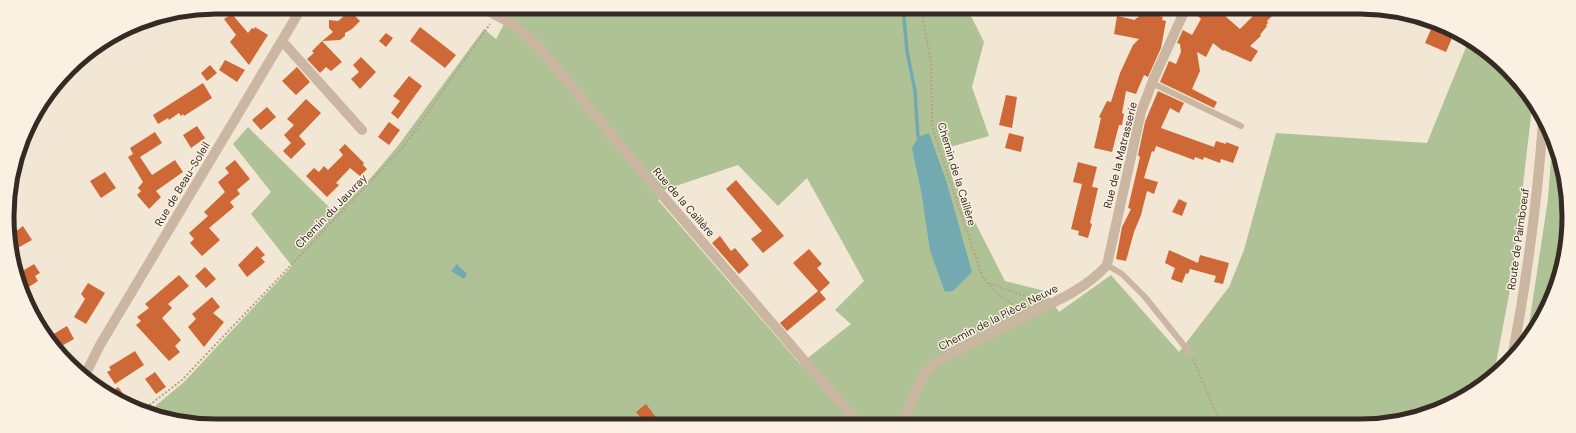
<svg xmlns="http://www.w3.org/2000/svg" width="1576" height="433" font-family="'DM Sans',sans-serif">
<style>
.green{fill:#afc295;fill-rule:evenodd}
.water{fill:#73aab1}
.lines{fill:none;stroke-linecap:round;stroke-linejoin:round}
.stream{stroke:#73aab1;stroke-width:3.5}
.building{fill:#cf6837}
.path{stroke:#b7a18b;stroke-width:2;stroke-dasharray:2 2;stroke-linecap:butt}
.service{stroke:#cbb7a1;stroke-width:6}
.minor{stroke:#cbb7a1;stroke-width:10}
.tertiary{stroke:#cbb7a1;stroke-width:10}
.labels{text-anchor:middle;dominant-baseline:central;stroke-width:3;stroke-linejoin:round;paint-order:stroke}
.street-label{font-size:11px;fill:#352b24;stroke:#faf1e2}
.rim{fill:none;stroke:#352b24;stroke-width:5}
</style>
<rect width="100%" height="100%" fill="#f2e7d5"/>
<path class="green" d="M515,8L968,10L984,42L972,87L989,136L950,147L952,177L1005,281L1045,291L1059,312L1111,275L1179,352L1229,287L1244,250L1276,133L1427,143L1469,40L1476,42L1533,99L1512,279L1494,374L1452,404L1387,424L176,422L148,412L184,382L292,266L251,214L271,192L233,144L248,127L335,213L369,180L397,147L484,29L496,39L503,26ZM738,165L778,206L807,178L864,281L835,310L851,324L800,364L658,200L664,190Z
M1552,145L1565,175V257L1547,309L1527,338L1548,199Z"/>
<path class="water" d="M929,133L946,180L972,272L953,291L945,292L930,251L922,196L912,148L918,137Z
M457,264L467,274L464,279L451,271Z"/>
<g class="lines">
<path class="stream" d="M902,9L904,18L907,51L915,91L918,137"/>
</g>
<path class="building" d="M1139,10H1160L1159,16L1163,17L1162,20L1166,21L1161,48L1148,77L1144,75L1136,94L1126,91L1122,113L1124,114L1122,125H1119L1112,152L1094,148L1101,118L1099,117L1107,101L1111,102L1120,73L1133,45L1139,39L1114,34L1117,16L1135,20L1136,18H1138Z
M1191,10H1218L1240,29L1258,11H1267L1272,16L1267,21L1268,23L1266,25L1267,26L1260,35L1261,36L1250,46L1258,51L1251,62L1224,50L1223,51L1213,43L1206,57L1197,52L1200,71L1192,89L1217,102L1214,108L1160,82L1169,61L1176,64L1181,52L1180,44L1177,43L1183,30L1192,35L1201,19Z
M350,11L360,21L352,29L345,33V36L340,40L322,41L333,32L329,28V20L338,21Z
M232,14L248,33L252,28L254,29L255,27L268,35L249,65L230,42L236,35L224,19Z
M420,27L456,55L445,68L410,41Z
M1432,27L1448,34L1447,36L1452,38L1446,52L1425,43Z
M386,33L393,38L386,47L379,41Z
M322,41L342,62L331,71L326,67L320,73L307,59L314,53L312,51Z
M361,57L376,72L360,89L351,79L359,72L353,65Z
M225,60L245,70L237,82L219,70Z
M210,65L217,73L207,81L201,73Z
M297,67L310,82L296,95L282,81Z
M409,76L422,86L398,119L391,113L400,101L393,96Z
M203,83L212,98L184,116L183,114L181,116L179,113L169,120L168,118L158,124L153,115Z
M1158,91L1184,103L1179,113L1170,108L1161,128L1214,147L1216,141L1226,144V142L1239,147L1233,163L1221,159L1220,163L1204,157L1203,160L1195,157L1194,160L1156,146L1154,152L1152,151L1144,178L1158,182L1154,194L1147,191L1141,215L1134,232L1126,261L1116,259L1122,227L1131,209L1128,208L1140,157L1138,155L1145,122Z
M1006,95L1017,97L1012,128L999,125Z
M306,99L321,113L299,136L306,144L291,159L283,151L291,143L284,135L294,125L287,119Z
M267,107L276,117L261,130L252,120Z
M389,122L400,130L389,145L378,137Z
M197,126L205,138L191,148L183,135Z
M155,132L162,143L140,157L152,175L175,160L183,172L156,191L161,197L149,209L137,195L141,191L138,188L143,182L128,157L133,154L130,148Z
M1009,133L1024,137L1021,152L1005,148Z
M345,144L364,163L363,165L367,169L360,176L350,168L336,183L339,185L327,197L306,176L314,168L319,172L324,166L328,170L343,155L339,150Z
M235,160L250,179L237,190L240,194L230,202L234,207L209,228L220,240L202,256L190,243L194,239L189,233L208,216L204,212L225,192L218,182L229,173L225,168Z
M1078,162L1097,167L1092,187L1098,188L1090,223L1092,224L1088,238L1078,235L1079,231L1071,229L1082,184L1073,182Z
M105,172L116,188L101,198L90,181Z
M736,180L784,236L763,253L751,239L762,231L726,189Z
M1179,199L1187,203L1182,216L1172,212Z
M23,226L32,240L12,251L11,235Z
M720,236L731,251L735,248L749,265L739,274L712,243Z
M257,246L265,255L261,258L265,262L247,277L238,265Z
M809,249L822,264L817,268L830,283L820,292L826,299L787,331L780,323L818,291L793,263Z
M1169,250L1198,263L1200,255L1229,263L1223,284L1214,282L1216,276L1190,269L1188,274L1186,273L1182,283L1171,279L1175,268L1165,263Z
M34,264L40,273L35,276L38,281L24,290L16,275Z
M205,267L216,279L206,288L195,276Z
M179,275L189,286L168,304L172,308L162,318L181,340L175,346L180,352L169,361L136,325L141,321L137,317L149,308L145,304Z
M88,283L105,293L86,324L74,317L85,299L81,294Z
M212,297L220,307L213,313L224,322L204,347L188,327L196,319L192,314Z
M67,326L74,339L56,349L50,344L47,338Z
M135,351L144,365L115,384L107,372L111,370L109,367Z
M155,372L166,387L156,394L145,379Z
M118,387L125,396L119,401L108,395Z
M646,404L657,419L653,423H645L636,412Z"/>
<g class="lines">
<path class="path" d="M921,9L931,62L932,121L934,133L982,276L997,294L1012,304L1014,311
M989,283L1033,299H1036
M1193,359L1221,424
M143,410L182,380L404,146L490,24"/>
<path class="service" d="M1152,83L1241,126
M1107,265L1122,274L1145,297L1190,353"/>
<path class="minor" d="M483,8L516,26L539,47L644,174L858,423
M282,41L362,130
M904,423C909,409 917,382 927,371C939,358 956,351 971,344C986,336 1002,327 1017,320C1049,304 1083,292 1107,265L1141,112L1154,78L1185,10"/>
<path class="tertiary" d="M1512,358C1527,280 1537,201 1543,123
M85,375L100,345L302,7"/>
</g>
<g class="labels">
<g class="street-label">
<text transform="translate(1120 155) rotate(-76)">Rue de la Matrasserie</text>
<text transform="translate(957 174) rotate(73)">Chemin de la Caillère</text>
<text transform="translate(182 184) rotate(-59)">Rue de Beau-Soleil</text>
<text transform="translate(684 202) rotate(49)">Rue de la Caillère</text>
<text transform="translate(331 211) rotate(-46)">Chemin du Jauvray</text>
<text transform="translate(1518 239) rotate(-82)">Route de Paimboeuf</text>
<text transform="translate(998 317) rotate(-27)">Chemin de la Pièce Neuve</text>
</g>
</g>
<path d="M0 0H1576V433H0ZM216 14H1360A202 202 0 0 1 1562 216V217A202 202 0 0 1 1360 419H216A202 202 0 0 1 14 217V216A202 202 0 0 1 216 14Z" fill="#faf1e2" fill-rule="evenodd"/>
<path class="rim" d="M216 14H1360A202 202 0 0 1 1562 216V217A202 202 0 0 1 1360 419H216A202 202 0 0 1 14 217V216A202 202 0 0 1 216 14Z"/>
</svg>
